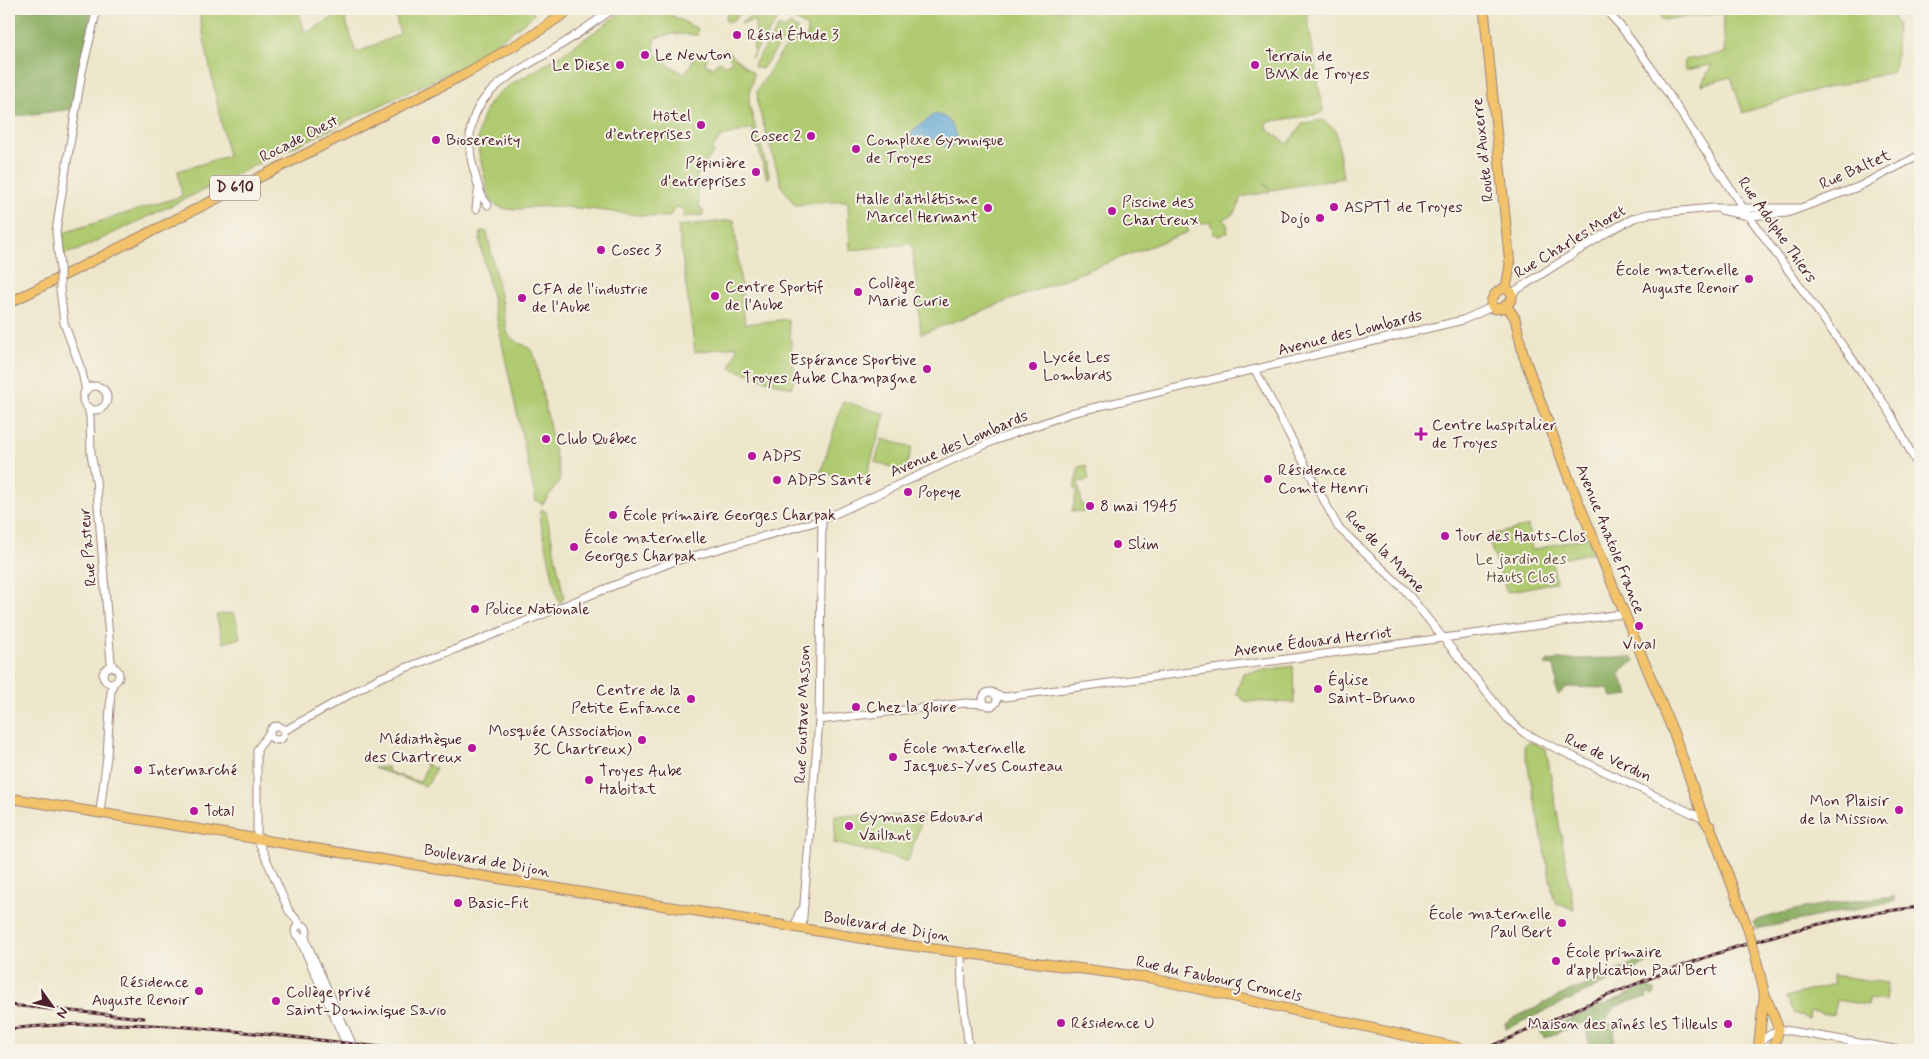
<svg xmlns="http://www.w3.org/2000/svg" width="1929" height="1059" font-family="Mynerve,sans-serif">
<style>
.green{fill:#afca70;stroke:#7c744e}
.forest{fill:#8bae62;stroke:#6a6646}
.water{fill:#59a2d0;stroke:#52607e}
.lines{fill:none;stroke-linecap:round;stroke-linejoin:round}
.minor-casing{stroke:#9c827a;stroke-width:9}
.major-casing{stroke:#9c827a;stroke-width:11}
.minor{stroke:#fff;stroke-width:7}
.major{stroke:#f2c36a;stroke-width:9}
.rail-casing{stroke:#4a1f2b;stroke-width:3}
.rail{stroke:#f7f3e8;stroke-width:1;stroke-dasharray:4;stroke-linecap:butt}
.minor-bridge-casing{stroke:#9c827a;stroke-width:9;stroke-linecap:butt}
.major-bridge-casing{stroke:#9c827a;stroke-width:11;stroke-linecap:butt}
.minor-bridge{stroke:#fff;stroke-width:7}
.major-bridge{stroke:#f2c36a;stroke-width:9}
.poi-dot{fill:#b5179e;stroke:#f7f3e8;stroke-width:2}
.labels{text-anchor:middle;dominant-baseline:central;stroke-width:4;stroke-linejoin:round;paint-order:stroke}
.shield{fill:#f7f3e8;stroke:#7e5f64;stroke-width:1}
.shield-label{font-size:15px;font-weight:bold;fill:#4a1f2b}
.poi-label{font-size:16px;fill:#4a1f2b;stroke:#f7f3e8;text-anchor:start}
.street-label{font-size:16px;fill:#4a1f2b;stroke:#f7f3e8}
.park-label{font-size:16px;fill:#685240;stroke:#f7f3e8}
</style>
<rect width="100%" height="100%" fill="#f7f3e8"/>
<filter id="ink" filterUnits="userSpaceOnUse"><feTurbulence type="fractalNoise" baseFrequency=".02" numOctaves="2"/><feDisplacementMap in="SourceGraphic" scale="10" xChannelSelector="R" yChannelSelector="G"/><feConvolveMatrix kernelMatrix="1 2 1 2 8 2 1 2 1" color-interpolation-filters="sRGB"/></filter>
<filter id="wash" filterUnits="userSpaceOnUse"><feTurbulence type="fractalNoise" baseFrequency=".0096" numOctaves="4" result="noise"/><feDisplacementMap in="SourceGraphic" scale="20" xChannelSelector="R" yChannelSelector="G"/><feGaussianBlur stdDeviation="1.12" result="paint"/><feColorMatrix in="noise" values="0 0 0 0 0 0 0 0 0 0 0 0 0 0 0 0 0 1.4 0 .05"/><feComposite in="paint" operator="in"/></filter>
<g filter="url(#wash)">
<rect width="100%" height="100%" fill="#ede6ca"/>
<path class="green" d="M198,9H298L305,33L343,12L356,53L400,34L394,9H533L534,15L471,62L76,251L63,254V233L182,196L178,171L228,156Z
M625,9H671L669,14L698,29L697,35L673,34L654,38L655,53L670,66L685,74L698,51L707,57L705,65L714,67L716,63L721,61L724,66L732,61L725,49L754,74L750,90L749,105L770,177L767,178L752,128L720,138L711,151L714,153L698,171L700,173L696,176L700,188L697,189L700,209L703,210V215L683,217L682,208L675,207L669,217C623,216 579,204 534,207C518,209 503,213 491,201C489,199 482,165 480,158C475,138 480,113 494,98C506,85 523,78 538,69C568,50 598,31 625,9Z
M729,9H785L751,58L754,52L753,42H756L755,21L740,24L750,16L745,10L729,23L725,20Z
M798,9H1315L1307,14L1323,111L1319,114L1266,122L1267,129L1288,144L1303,123L1322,120L1336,130L1343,178L1271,190L1262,183L1269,188V192L1241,197L1236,212L1223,220L1227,223L1228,232L1219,236L1214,234L1210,222L1187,226L1188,232L921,334L912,244L850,250L848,203L846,201L795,205L782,187L758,106L757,91L782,51L790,44L808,36L807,27L792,18Z
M1660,9H1888L1897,23L1896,59L1893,72L1801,94L1743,113L1731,77L1701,85L1712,65L1685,70L1684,60L1725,53L1723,13L1661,20Z
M790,24L797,29V33L780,44L762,69L755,67L754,64L779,26L783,29Z
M734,220L745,324L788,319L795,377L791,388L730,368L738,346L695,352L678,226Z
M481,231L487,232L508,334C515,345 528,343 534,354L560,475L559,482L543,504L536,501L480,242Z
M843,401L885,414L864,485L821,472Z
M882,439L912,447L905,471L875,462Z
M1086,465L1089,480L1078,482L1082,506L1088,505L1090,512L1072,511L1077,490L1074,489L1079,467Z
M541,509L546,512L564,597L561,602L558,600L540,519Z
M1528,526L1532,550L1588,537L1594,552L1552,561L1556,582L1507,592L1487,536Z
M232,613L235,615L240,638L223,643L216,615Z
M1293,666L1294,703L1245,701L1236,694L1243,673Z
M1530,741L1546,749L1574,909L1557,904L1554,899L1524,746Z
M425,763L433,768L436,767L429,783L425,786L374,768L388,767L389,772L420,782L427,766L424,764Z
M835,815L923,816L908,861L834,843Z
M1832,975L1887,983L1885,1001L1869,999L1868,1005L1836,1000L1833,1015L1810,1011L1809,1019L1794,1013L1786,997L1834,984Z"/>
<path class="forest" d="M9,9H92L73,109L9,117Z
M1633,657L1635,661L1624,668L1620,675L1629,695L1612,697L1610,691L1606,688L1567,687L1558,695L1555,687L1557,682L1554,666L1545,665L1548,661L1555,660Z
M1894,896L1895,901L1756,929L1753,922C1798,905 1847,902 1894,896Z
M1654,953L1653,961L1506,1029L1505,1023L1512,1019L1571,990L1580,988Z
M1650,985L1649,988L1655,991L1654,995L1651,996V994H1646L1647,998C1633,1001 1608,1003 1607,1022L1614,1026L1615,1041L1604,1045L1606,1050L1618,1048L1615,1050H1591L1584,1022L1544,1038L1540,1032Z"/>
<path class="water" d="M933,114C948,115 952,123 956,136L952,146H943L937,139L916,140L910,135C915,124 927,124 933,114Z"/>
</g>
<g filter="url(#ink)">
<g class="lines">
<defs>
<path id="minor" d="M1605,9L1622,28L1650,66L1743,208L1877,393L1891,414L1920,470
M488,205C479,195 477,180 473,167C456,97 507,78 556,48C576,36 594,22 613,9
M476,209L478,192
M1721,210L1748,216L1787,213L1858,187L1920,155
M60,268L56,232L60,205L82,72L97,9
M60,289L64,323L82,372L86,391
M1512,293L1606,233L1634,218L1649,214L1713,208H1801
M1255,370L1338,527L1404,589L1507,718L1524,733L1704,819
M83 398a12 12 0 1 1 24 0a12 12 0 1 1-24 0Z
M88,407L90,417L91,454L96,480L111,662L114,668
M103 675a8 8 0 1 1 16 0a8 8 0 1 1-16 0Z
M983 699a7 7 0 1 1 14 0a7 7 0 1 1-14 0Z
M995,695L1005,697L1614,615H1625
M819,720L965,703L985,704
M270 733a7 7 0 1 1 14 0a7 7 0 1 1-14 0Z
M284,731L379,678L477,641L672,562L822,520L993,441L1071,413L1463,320L1492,307
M269,733L257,750V838L289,911L301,925
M100,812L107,756L111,691L114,682
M295 931a6 6 0 1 1 12 0a6 6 0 1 1-12 0Z
M795,927L799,913L802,910
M802,928L819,720L822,520
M298,935L349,1050
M305,936L307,944L355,1050
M961,954L962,989L969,1050
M1760,1041L1779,1029L1900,1050"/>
<path id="major" d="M1484,9L1510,265L1506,288
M1506,288L1512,293V299L1503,308L1494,309L1491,304C1491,297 1498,289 1506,288Z
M9,303L463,75L533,35L571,9
M1506,305L1515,318L1523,354L1569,479L1674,734L1704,819L1711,830
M9,798L890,943L1150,978L1469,1050
M1710,826L1747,926
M1755,953L1764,992L1779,1029L1773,1050
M1758,1050L1764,997"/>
</defs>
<use href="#minor" class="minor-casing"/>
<use href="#major" class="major-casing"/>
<use href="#minor" class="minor"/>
<use href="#major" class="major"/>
<defs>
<path id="rail" d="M9,1005L144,1018
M9,1029C141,1014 276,1036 407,1050
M1483,1050C1629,986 1759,924 1920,907"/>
</defs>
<use href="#rail" class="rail-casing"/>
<use href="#rail" class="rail"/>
<defs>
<path id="minor-bridge" d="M60,268V289"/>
<path id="major-bridge" d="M1747,926L1755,953"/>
</defs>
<use href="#minor-bridge" class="minor-bridge-casing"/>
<use href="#major-bridge" class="major-bridge-casing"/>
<use href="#minor-bridge" class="minor-bridge"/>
<use href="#major-bridge" class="major-bridge"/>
</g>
</g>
<g class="poi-dot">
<circle cx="737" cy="35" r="5"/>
<circle cx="645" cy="55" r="5"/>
<circle cx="620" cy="65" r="5"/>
<circle cx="1255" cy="65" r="5"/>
<circle cx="701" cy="125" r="5"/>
<circle cx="811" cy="136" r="5"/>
<circle cx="436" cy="140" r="5"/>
<circle cx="856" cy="149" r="5"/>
<circle cx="756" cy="172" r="5"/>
<circle cx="1334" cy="207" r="5"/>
<circle cx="988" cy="208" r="5"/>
<circle cx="1112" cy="211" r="5"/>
<circle cx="1320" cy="218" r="5"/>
<circle cx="601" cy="250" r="5"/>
<circle cx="1749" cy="279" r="5"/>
<circle cx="858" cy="292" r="5"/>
<circle cx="715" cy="296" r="5"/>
<circle cx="522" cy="298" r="5"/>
<circle cx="1033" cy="366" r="5"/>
<circle cx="927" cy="369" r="5"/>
<path d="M1418.5 426.5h5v5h5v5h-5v5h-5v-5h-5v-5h5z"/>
<circle cx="546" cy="439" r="5"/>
<circle cx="752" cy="456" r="5"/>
<circle cx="1268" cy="479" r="5"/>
<circle cx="777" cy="480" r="5"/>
<circle cx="908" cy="492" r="5"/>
<circle cx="1090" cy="506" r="5"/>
<circle cx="613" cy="515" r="5"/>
<circle cx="1445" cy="536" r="5"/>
<circle cx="1118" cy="544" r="5"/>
<circle cx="574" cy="547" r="5"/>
<circle cx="475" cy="609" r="5"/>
<circle cx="1639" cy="626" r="5"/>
<circle cx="1318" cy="689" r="5"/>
<circle cx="691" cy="699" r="5"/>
<circle cx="856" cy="707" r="5"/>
<circle cx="642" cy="740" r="5"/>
<circle cx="472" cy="748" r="5"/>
<circle cx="893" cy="757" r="5"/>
<circle cx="138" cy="770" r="5"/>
<circle cx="589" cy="780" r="5"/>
<circle cx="1899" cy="810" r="5"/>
<circle cx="194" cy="811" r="5"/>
<circle cx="849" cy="826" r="5"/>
<circle cx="458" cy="903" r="5"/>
<circle cx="1562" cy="923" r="5"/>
<circle cx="1556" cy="961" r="5"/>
<circle cx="199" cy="991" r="5"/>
<circle cx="276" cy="1001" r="5"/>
<circle cx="1061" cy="1023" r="5"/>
<circle cx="1728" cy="1024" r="5"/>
</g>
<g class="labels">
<rect class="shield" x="210" y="175.5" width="50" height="25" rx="4"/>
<g class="shield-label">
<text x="235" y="188">D 610</text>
</g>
<g class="poi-label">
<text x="747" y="35">Résid Étude 3</text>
<text x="655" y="55">Le Newton</text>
<text x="1265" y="56">Terrain de<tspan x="1265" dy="18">BMX de Troyes</tspan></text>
<text x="610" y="65" text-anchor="end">Le Diese</text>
<text x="691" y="116" text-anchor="end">Hôtel<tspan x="691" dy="18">d’entreprises</tspan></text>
<text x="801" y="136" text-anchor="end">Cosec 2</text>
<text x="446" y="140">Bioserenity</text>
<text x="866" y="140">Complexe Gymnique<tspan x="866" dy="18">de Troyes</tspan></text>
<text x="746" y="163" text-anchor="end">Pépinière<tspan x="746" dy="18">d'entreprises</tspan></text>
<text x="978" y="199" text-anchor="end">Halle d'athlétisme<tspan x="978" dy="18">Marcel Hermant</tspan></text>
<text x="1122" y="202">Piscine des<tspan x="1122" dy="18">Chartreux</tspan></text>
<text x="1344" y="207">ASPTT de Troyes</text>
<text x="1310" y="218" text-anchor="end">Dojo</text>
<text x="611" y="250">Cosec 3</text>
<text x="1739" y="270" text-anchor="end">École maternelle<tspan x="1739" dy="18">Auguste Renoir</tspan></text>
<text x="868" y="283">Collège<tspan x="868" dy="18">Marie Curie</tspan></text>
<text x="725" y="287">Centre Sportif<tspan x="725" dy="18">de l'Aube</tspan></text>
<text x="532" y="289">CFA de l'industrie<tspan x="532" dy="18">de l'Aube</tspan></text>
<text x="1043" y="357">Lycée Les<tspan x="1043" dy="18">Lombards</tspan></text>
<text x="917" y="360" text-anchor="end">Espérance Sportive<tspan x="917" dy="18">Troyes Aube Champagne</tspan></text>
<text x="1432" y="425">Centre hospitalier<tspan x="1432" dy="18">de Troyes</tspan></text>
<text x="556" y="439">Club Québec</text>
<text x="762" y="456">ADPS</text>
<text x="1278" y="470">Résidence<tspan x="1278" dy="18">Comte Henri</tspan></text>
<text x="787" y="480">ADPS Santé</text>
<text x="918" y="492">Popeye</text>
<text x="1100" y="506">8 mai 1945</text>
<text x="623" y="515">École primaire Georges Charpak</text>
<text x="1455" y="536">Tour des Hauts-Clos</text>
<text x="584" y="538">École maternelle<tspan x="584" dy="18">Georges Charpak</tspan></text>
<text x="1128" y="544">Slim</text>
<text x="485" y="609">Police Nationale</text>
<text x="1639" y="644" text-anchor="middle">Vival</text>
<text x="1328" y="680">Église<tspan x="1328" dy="18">Saint-Bruno</tspan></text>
<text x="681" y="690" text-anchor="end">Centre de la<tspan x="681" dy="18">Petite Enfance</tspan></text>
<text x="866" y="707">Chez la gloire</text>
<text x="632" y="731" text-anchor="end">Mosquée (Association<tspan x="632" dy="18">3C Chartreux)</tspan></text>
<text x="462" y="739" text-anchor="end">Médiathèque<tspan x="462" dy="18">des Chartreux</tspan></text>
<text x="903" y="748">École maternelle<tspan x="903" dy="18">Jacques-Yves Cousteau</tspan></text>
<text x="148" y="770">Intermarché</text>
<text x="599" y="771">Troyes Aube<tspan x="599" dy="18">Habitat</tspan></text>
<text x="1889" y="801" text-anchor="end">Mon Plaisir<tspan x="1889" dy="18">de la Mission</tspan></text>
<text x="204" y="811">Total</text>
<text x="859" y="817">Gymnase Edouard<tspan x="859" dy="18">Vaillant</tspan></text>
<text x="468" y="903">Basic-Fit</text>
<text x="1552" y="914" text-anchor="end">École maternelle<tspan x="1552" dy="18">Paul Bert</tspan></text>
<text x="1566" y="952">École primaire<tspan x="1566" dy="18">d'application Paul Bert</tspan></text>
<text x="189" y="982" text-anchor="end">Résidence<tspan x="189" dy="18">Auguste Renoir</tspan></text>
<text x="286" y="992">Collège privé<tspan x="286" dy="18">Saint-Dominique Savio</tspan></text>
<text x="1071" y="1023">Résidence U</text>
<text x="1718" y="1024" text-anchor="end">Maison des aînés les Tilleuls</text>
</g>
<g class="street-label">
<text transform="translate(299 139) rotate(-27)">Rocade Ouest</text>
<text transform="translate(1483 150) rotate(-96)">Route d'Auxerre</text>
<text transform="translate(1855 170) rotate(-24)">Rue Baltet</text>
<text transform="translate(1777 230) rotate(55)">Rue Adolphe Thiers</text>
<text transform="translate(1570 242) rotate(-31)">Rue Charles Moret</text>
<text transform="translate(1350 333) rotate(-14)">Avenue des Lombards</text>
<text transform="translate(959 444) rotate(-23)">Avenue des Lombards</text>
<text transform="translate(1610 539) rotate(68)">Avenue Anatole France</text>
<text transform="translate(88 547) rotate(-95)">Rue Pasteur</text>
<text transform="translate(1385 552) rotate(46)">Rue de la Marne</text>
<text transform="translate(1313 642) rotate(-7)">Avenue Édouard Herriot</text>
<text transform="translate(803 714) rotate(-88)">Rue Gustave Masson</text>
<text transform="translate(1608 758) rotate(25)">Rue de Verdun</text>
<text transform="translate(487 861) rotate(10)">Boulevard de Dijon</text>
<text transform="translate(887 927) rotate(9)">Boulevard de Dijon</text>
<text transform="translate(1219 979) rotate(12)">Rue du Faubourg Croncels</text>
</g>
<g class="park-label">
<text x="1521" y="559">Le jardin des<tspan x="1521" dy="18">Hauts Clos</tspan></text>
</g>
</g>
<rect width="1929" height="1059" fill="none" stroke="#f7f3e8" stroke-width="30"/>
<g transform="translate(52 1006) rotate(123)" stroke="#f7f3e8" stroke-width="4" paint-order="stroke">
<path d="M0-4L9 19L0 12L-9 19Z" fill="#4a1f2b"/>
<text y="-8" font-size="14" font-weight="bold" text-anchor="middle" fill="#4a1f2b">N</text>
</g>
</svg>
